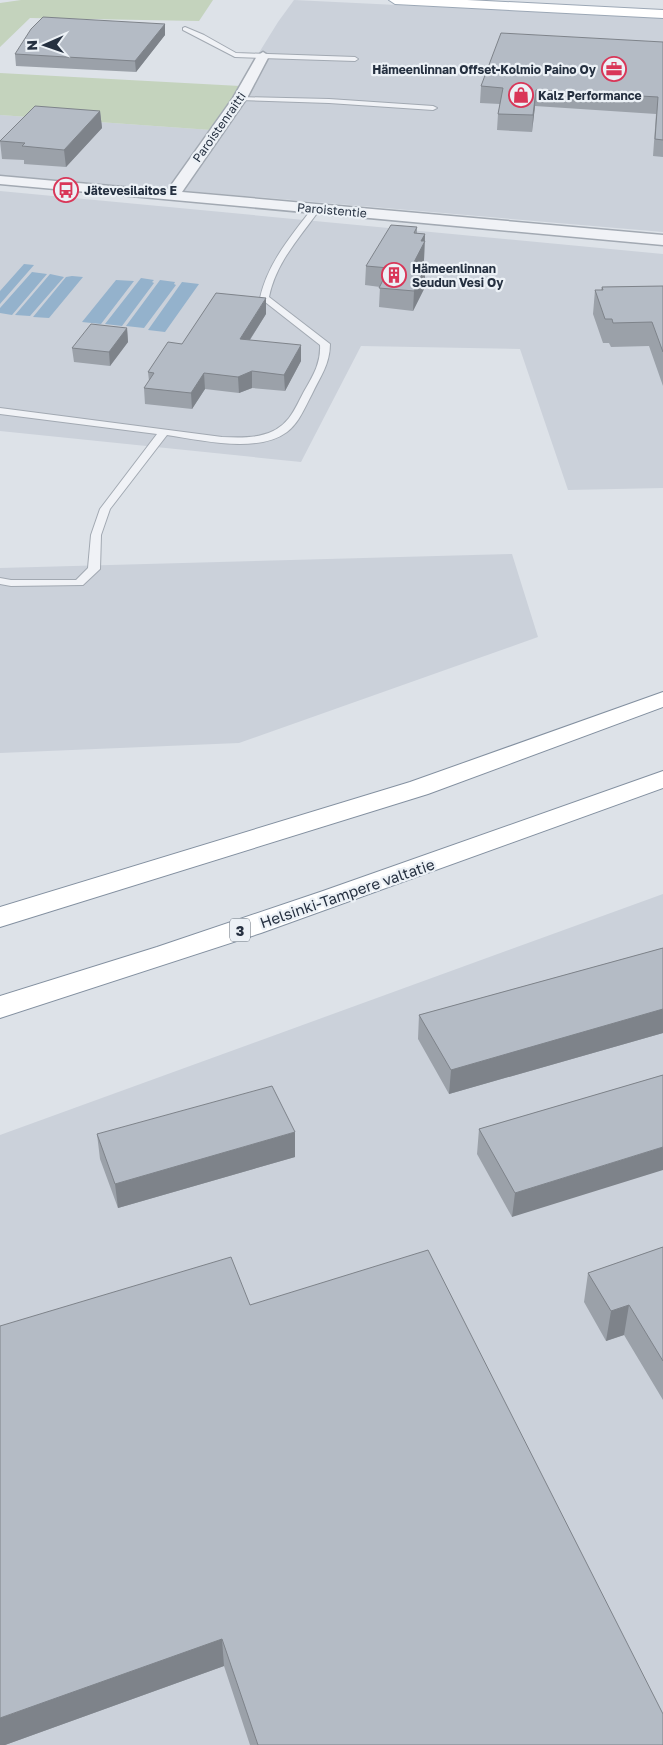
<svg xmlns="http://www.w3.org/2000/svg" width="663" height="1745" font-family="'Golos Text',sans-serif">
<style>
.built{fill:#cbd1da}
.green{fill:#c4d3bd}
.water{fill:#94b2cc}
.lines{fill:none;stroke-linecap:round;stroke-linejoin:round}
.lane-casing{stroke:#a2a9b2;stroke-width:2}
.street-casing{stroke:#a2a9b2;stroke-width:3}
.primary-casing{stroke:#9ba7b5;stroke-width:2}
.highway-casing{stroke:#8390a0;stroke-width:2}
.lane{fill:#f0f2f6;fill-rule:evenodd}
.street{fill:#f0f2f6;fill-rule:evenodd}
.primary{fill:#fff;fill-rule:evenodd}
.highway{fill:#fff;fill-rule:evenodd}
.wall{fill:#9ba1a9}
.shaded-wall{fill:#7e838a}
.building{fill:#b4bbc5;stroke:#7e838a}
.labels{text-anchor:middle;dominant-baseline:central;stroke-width:4.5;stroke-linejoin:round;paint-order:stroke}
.far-poi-label{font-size:12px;font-weight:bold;fill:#253040;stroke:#ecf1f6;text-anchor:start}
.far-street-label{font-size:12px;fill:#253040;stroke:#ecf1f6}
.shield{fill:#ecf1f6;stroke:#616a77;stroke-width:1}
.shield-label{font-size:14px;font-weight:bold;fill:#253040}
.street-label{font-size:15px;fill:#253040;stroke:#ecf1f6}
</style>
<rect width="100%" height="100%" fill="#dde2e8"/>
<path class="built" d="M294,0L663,18V232L0,175V115L211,130L278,22Z
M0,191L663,254V488L568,490L520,349L361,346L301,462L0,431Z
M512,554L538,637L239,743L0,753V568Z
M663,894V1745H0V1135Z"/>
<path class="green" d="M21,0H213L199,21L30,18L0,47V3Z
M0,73L240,86L211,130L0,115Z"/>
<path class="water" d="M24,264L34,265L0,304V291Z
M32,272L47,274L12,315L0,313V308Z
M50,274L64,277L30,316L15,315Z
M72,276L83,277L49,318L33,317L66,277Z
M141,278L154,280L152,282L154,283L122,326L105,324Z
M116,280L134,281L101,324L82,322Z
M160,280L175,282L174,284L176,285L144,328L126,326Z
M182,282L199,284L165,332L148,330Z"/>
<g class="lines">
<defs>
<path id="lane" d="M185,27L204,35L236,53L355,57L358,59L355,61L235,57L183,30V28Z
M238,97L329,99L433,106L437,108L433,110L329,103L240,100L236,98Z
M314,206L321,208C300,237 276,262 269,297L330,344C330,364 320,377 312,394C305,407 299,423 287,432C257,454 201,440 167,435L110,509L101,535L100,569L83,585L11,586L0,584V578L11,580H76L88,568L91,535L100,509L157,434L0,414V408L222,437C246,438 273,439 289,418C296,409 300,398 306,388C314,374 321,362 320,345L260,298C268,262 292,235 314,206Z"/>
<path id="street" d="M263,52L269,56L247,98L182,192L663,235V245L0,184V176L167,191L233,98L257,56Z"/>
<path id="primary" d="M389,0H467L663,10V18L395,4Z"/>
<path id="highway" d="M663,692V707L428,794L0,927V907L410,782Z
M663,771V788L261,933L0,1018V996L157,947L323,891Z"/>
</defs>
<use href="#lane" class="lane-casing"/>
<use href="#street" class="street-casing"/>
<use href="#primary" class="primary-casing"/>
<use href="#highway" class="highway-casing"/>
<use href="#lane" class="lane"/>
<use href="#street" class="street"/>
<use href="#primary" class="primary"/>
<use href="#highway" class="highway"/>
</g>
<path class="wall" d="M165,24V35L136,72L16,66L15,54Z
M663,42V157L653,156L656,114L535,106L532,132L497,130L498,114L500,104L480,103L481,86Z
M100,111L102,128L66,167L24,164V160L2,159L0,141Z
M417,227V233L425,234L424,260L421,267L425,268V287L413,311L379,307L380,287L365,285L366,266Z
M663,286V386L649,346L611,347L609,343H603L593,314L595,290H601L602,287Z
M266,314L250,340L301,361L285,391L252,388L239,393L205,389L192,409L145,404L144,388L149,381L148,372L182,344Z
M127,328L128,342L110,366L74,362L72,348Z
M663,948V1033L449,1094L418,1039L419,1015Z
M663,1075L512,1217L477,1154L479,1129Z
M97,1134L295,1157L118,1208L100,1159Z
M663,1247V1400L624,1335L606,1341L584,1302L588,1273Z
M250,1305L663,1745H250L224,1666L5,1745H0Z"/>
<path class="shaded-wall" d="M165,24V35L136,72L135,61Z
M536,90L535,106L532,132L533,115Z
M100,111L102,128L66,167L64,150Z
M425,234L424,260L412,286V266L421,241Z
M425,268V287L413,311L414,291Z
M266,298V314L240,355V339Z
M127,328L128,342L110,366L109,352Z
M301,345V361L285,391L284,375Z
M252,371V388L239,393L238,377Z
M204,373L205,389L192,409L191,393Z
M663,1009V1033L449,1094L451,1070Z
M295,1132V1157L118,1208L115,1184Z
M663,1147V1170L512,1217L515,1193Z
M629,1305L624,1335L606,1341L611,1311Z
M222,1639L224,1666L5,1745H0V1718Z"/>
<path class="building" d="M43,17L165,24L135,61L15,54L31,29Z
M501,33L663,42V140L655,139L658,97L536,90L533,115L498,114L503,88L481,86Z
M35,106L100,111L64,150L22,146L25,143L0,141Z
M391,225L417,227L414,233L425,234L421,241H425L412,266L425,268L414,291L379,288L389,268L366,266Z
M663,286V352L652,322L613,323L612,319H605L595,290H603L602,287Z
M216,293L266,298L240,339L301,345L284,375L252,371L238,377L204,373L191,393L144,388L154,373L148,372L168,342L182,344Z
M91,324L127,328L109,352L72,348Z
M663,948V1009L451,1070L419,1015Z
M663,1075V1147L515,1193L479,1129Z
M272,1086L295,1132L115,1184L97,1134Z
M663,1247V1361L629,1305L611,1311L588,1273Z
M428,1250L663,1714V1745H258L222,1639L0,1718V1326L231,1257L250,1305Z"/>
<defs>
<symbol id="office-ring" viewBox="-11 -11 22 22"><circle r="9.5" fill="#ecf1f6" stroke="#d93658" stroke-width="1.5"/><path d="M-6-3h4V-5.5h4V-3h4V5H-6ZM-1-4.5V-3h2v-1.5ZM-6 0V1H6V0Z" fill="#d93658"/></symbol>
<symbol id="shop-ring" viewBox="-11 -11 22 22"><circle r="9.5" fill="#ecf1f6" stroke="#d93658" stroke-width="1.5"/><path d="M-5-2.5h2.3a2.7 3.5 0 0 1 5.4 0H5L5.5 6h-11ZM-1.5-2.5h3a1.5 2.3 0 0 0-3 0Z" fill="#d93658"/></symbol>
<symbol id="bus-ring" viewBox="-11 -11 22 22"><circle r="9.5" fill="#ecf1f6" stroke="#d93658" stroke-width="1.5"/><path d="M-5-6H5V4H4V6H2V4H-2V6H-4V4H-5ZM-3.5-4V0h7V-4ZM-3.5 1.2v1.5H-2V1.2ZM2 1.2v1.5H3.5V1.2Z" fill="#d93658"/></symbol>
<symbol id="building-ring" viewBox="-11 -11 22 22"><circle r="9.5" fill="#ecf1f6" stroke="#d93658" stroke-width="1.5"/><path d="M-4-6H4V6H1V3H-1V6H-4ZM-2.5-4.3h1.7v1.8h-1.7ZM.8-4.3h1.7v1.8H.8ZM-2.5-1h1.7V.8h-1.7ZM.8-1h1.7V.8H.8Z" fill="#d93658"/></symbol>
</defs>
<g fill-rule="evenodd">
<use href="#office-ring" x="600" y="55" width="28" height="28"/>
<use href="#shop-ring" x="507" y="81" width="28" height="28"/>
<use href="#bus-ring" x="52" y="176" width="28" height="28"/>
<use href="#building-ring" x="380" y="261" width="28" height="28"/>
</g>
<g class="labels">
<g class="far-poi-label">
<text x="596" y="69" text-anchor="end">Hämeenlinnan Offset-Kolmio Paino Oy</text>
<text x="538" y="95">Kalz Performance</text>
<text x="84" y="190">Jätevesilaitos E</text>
<text x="412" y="268">Hämeenlinnan<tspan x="412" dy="14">Seudun Vesi Oy</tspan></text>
</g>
<g class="far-street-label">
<text transform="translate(219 127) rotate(-55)">Paroistenraitti</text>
<text transform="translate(332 210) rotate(5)">Paroistentie</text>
</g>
<rect class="shield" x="230" y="918.5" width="20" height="23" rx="4"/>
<g class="shield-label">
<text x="240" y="930">3</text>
</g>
<g class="street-label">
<text transform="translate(347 893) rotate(-19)">Helsinki-Tampere valtatie</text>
</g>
</g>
<g transform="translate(45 45) rotate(268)" stroke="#ecf1f6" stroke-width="4" paint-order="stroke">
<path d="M0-4L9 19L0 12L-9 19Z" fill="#253040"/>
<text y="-8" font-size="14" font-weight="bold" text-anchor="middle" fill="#253040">N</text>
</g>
</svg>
